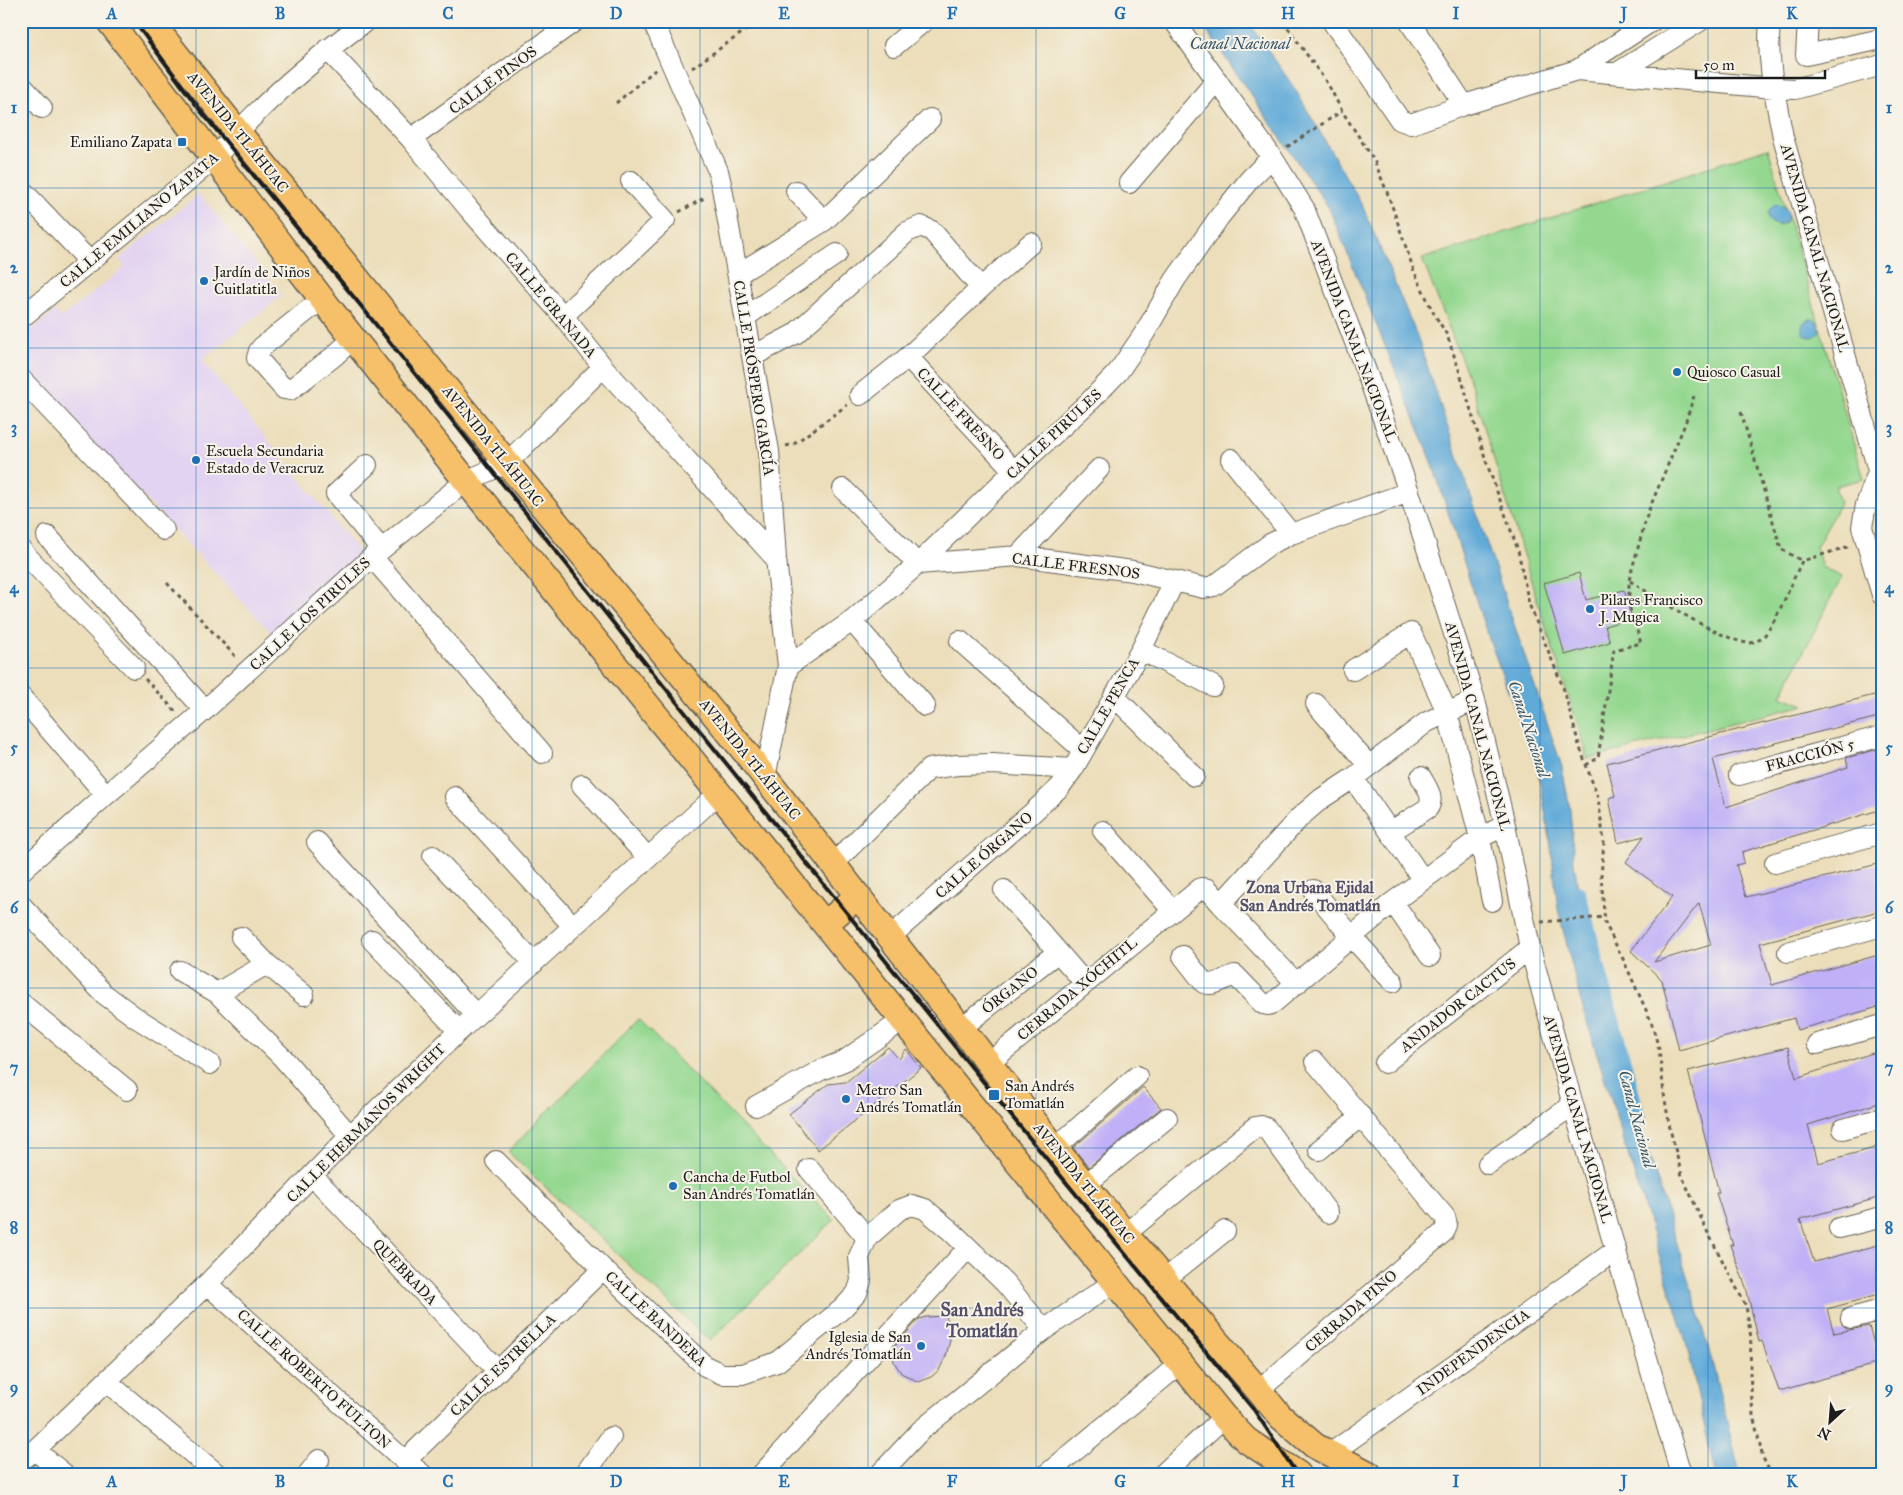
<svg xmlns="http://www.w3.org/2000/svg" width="1903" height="1495" font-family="'IM FELL Great Primer',serif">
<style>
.built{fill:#e3d3f2}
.green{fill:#94d890;stroke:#587a56}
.water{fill:#60aad8;stroke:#3e637a}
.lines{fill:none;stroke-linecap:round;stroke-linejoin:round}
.canal{stroke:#60aad8;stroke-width:18}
.building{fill:#bfb0f7;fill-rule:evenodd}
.minor-casing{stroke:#656053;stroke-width:22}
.major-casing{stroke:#656053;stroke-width:28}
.path{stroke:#656053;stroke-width:3;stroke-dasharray:4 4;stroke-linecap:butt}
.minor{stroke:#fff;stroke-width:20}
.major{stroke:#f6c06b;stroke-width:25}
.rail{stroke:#1c1c1c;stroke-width:4}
.grid{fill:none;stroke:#1f6fb2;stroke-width:1;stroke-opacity:0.55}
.poi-dot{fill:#1f6fb2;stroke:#f7f3e8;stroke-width:2}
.labels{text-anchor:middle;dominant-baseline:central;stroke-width:4;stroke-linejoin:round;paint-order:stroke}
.street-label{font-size:15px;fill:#1c1c1c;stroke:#f7f3e8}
.poi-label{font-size:15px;fill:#1c1c1c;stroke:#f7f3e8;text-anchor:start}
.water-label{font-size:16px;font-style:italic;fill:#375567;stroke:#f7f3e8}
.neighbourhood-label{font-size:16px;font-weight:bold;fill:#555069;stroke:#f7f3e8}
.quarter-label{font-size:18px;font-weight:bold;fill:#555069;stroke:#f7f3e8}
.neatline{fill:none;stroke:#1f6fb2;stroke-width:2}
.grid-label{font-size:16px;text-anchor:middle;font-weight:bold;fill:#1f6fb2}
</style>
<rect width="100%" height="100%" fill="#f7f3e8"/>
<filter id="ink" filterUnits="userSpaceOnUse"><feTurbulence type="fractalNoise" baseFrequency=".02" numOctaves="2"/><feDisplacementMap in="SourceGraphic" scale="10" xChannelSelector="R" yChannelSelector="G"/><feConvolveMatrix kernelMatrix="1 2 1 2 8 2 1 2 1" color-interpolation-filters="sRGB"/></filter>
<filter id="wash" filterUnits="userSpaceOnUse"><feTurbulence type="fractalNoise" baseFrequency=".0096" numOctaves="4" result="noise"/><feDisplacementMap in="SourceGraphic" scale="20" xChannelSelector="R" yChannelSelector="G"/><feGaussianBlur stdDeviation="1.12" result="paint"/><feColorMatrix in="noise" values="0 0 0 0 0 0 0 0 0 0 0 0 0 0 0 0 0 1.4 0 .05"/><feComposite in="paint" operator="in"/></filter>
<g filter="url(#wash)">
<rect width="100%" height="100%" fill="#ecdeba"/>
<path class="built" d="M199,194L282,295L202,360L361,554L273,635L21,366V338L55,311L61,318L125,267L119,259Z"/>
<path class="green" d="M1768,148L1864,479L1835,486L1840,503L1816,547L1822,567L1842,577L1781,696L1805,705L1586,759L1585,748L1536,597L1470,381L1422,259Z
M638,1019L834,1220L710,1341L508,1152Z"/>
<path class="water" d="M1200,21H1248L1295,89L1362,205L1417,336L1562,767L1570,809L1574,863L1585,931L1601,1000L1704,1330L1740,1474H1715L1687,1346L1581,1002L1558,909L1550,839L1538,772L1483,622L1431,459L1329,208Z
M1768 215a10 10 0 1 1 20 0a10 10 0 1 1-20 0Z
M1802 328a9 9 0 1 1 18 0a9 9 0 1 1-18 0Z"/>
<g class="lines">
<path class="canal" d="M1577,894L1637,1118"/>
</g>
<g id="blocks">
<path class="building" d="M1579,573L1586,600L1624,590L1632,618L1605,626L1610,642L1565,655L1544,583Z
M1882,693V716L1713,759L1726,807L1848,767L1846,758L1882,748V809L1742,852L1744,863L1736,865L1746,897L1882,863V910L1760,943L1772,985L1882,954V1006L1797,1030L1794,1018L1679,1050L1662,980L1631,951L1672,897L1626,862L1644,836L1618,843L1609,798L1615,796L1607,763ZM1699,903L1711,945L1654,962Z
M888,1047L899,1059L906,1049L921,1068L818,1150L789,1114L828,1084L846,1082Z
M1788,1047L1796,1078L1882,1050V1102L1808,1125L1818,1163L1882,1146V1197L1800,1219L1814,1262L1882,1244V1294L1827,1309L1834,1333L1869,1326L1879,1363L1779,1391L1762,1341L1759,1342L1746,1287L1730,1245H1733L1716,1193H1719L1688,1071Z
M1143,1087L1161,1108L1089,1167L1073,1148Z
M946,1316L950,1329V1340L946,1356L939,1370L931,1377L919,1382L901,1373L894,1362L892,1349L919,1319L926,1317Z"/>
</g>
</g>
<g filter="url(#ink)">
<use href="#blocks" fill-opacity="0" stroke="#656053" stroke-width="1"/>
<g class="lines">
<defs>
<path id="minor" d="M653,21L718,171L722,188L769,451L776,559L788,666L765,777
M1174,21L1272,157L1304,208L1369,379L1409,492L1475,700L1505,825L1530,948L1573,1105L1681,1474
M1332,21L1400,120L1411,124L1464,105
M1409,21L1464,105L1577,70L1774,88L1795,89L1882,65
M1770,21C1766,59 1776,100 1783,137L1882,484
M1808,21L1806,55L1882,39
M894,46L924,21
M327,49L411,139L469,209L563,316L603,367L776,559
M1577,70L1652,21
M1617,73L1700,21
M21,85L42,108
M411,139L575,21
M1129,183L1217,80
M21,189L90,262
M796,191L824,221
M738,274L824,221L930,119
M981,288L1031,243
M322,299L262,347L259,351L257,358L284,389L290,390L333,357L354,338
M563,316L665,220L631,181
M745,317L837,254
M21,318L215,158C258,106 311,61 366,21
M753,356L795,334L907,232L921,226L932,231L981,288L908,357L860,395
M908,357L1014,471
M21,379L164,530
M1231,459L1291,534
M367,465L336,494L381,549
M1878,472L1866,505L1862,527L1882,595
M843,489L918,564L1018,556L1133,571L1204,588L1214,586L1270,544L1291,534L1409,492
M47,536L205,710
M21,550L134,668
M1018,556L1099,469
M372,557L542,753
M852,621L925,706
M960,641L1083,750
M1141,650L1213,686
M788,666L852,621L918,564L1014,471L1090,401L1118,372L1144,334L1175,280L1220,216L1250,179L1272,157
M1353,670L1411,633L1447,712L1480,838L1492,901
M1114,696L1194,776
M21,697L106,795
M1316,704L1369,766
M1739,775L1882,736
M1353,778L1423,880
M582,785L648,858
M455,797L573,926
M1103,831L1173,911
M1390,832L1428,808C1435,797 1426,787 1421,777
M317,842L476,1015
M433,856L534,963
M1775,863L1882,833
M833,864L929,769L957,765L993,764L1073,769
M21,871L106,795L205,710L372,557L466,481L507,463L603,367
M1004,890L1085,983
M1313,890L1352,937L1393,982
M1393,902L1430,956
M1221,904L1297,984
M21,905L104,994L135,1017L210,1064
M891,936L1031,814L1060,787L1073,769L1141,650L1174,582
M241,937L267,964L304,995
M372,940L459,1031
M1788,952L1882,926
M1183,956L1204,983C1215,987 1224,978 1235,975L1263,1004L1268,1005L1273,1003L1393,902L1480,838L1505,825
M180,971L217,993L283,1058L350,1136
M217,993L267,964
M21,1003L127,1090
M961,1028L1058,952
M1817,1044L1882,1025
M989,1063L1201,888L1208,889L1221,904L1300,817L1321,799L1353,778L1427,722L1475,700
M1385,1063L1530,948
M756,1106L821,1070L844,1061L903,1020
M1843,1129L1882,1118
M1055,1148L1137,1076
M1319,1150L1361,1116
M496,1161L603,1269L705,1366L722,1374H742L777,1362L842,1309L857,1293L861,1281L859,1257L867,1238L899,1210L912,1205L925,1209L952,1232L1005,1283L1044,1330
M1488,1164L1573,1105
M809,1169L867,1238
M312,1175L497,1370
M1085,1185L1167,1118
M1839,1228L1882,1217
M1125,1234L1255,1127L1261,1126L1266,1128L1328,1213
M1164,1280L1225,1231
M207,1284L405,1461L422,1474
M1851,1318L1882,1310
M107,1382L217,1474
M1258,1391L1444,1232L1447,1225L1445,1217L1315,1062
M35,1450L64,1474
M1330,1454L1616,1250
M21,1461L35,1450L207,1284L350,1136L459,1031L719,793
M405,1461L603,1269
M308,1474L319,1460
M585,1474L611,1437
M762,1474L968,1248
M880,1474L920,1431L1044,1330L1114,1282
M1047,1474L1181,1363
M1163,1474L1224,1417"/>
<path id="major" d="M109,21L322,299L466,481L1224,1417L1246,1440L1298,1474
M150,21L224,115L507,463L746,753L1055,1148L1125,1234L1281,1417L1315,1446L1369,1474
M825,924L858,896"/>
</defs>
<use href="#minor" class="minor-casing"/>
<use href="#major" class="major-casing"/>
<path class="path" d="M1283,21L1329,86L1342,111L1374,160L1389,197L1414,271L1433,312L1447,335L1459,370L1486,461L1518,550L1529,604L1563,687L1579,745L1598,798L1604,842L1601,876L1605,923L1623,959L1651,1021L1659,1049L1664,1094L1670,1129L1682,1176L1707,1231L1746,1306L1751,1338L1750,1373L1753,1415L1763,1458L1771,1474
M692,68L759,21
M616,103L656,69
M1287,147L1342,111
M679,212L706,197
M1741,412L1781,549L1802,561
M786,446L794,444L847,405
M1630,581C1653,596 1724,642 1749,643C1753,643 1760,640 1763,637C1777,622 1792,581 1802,561L1847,547L1849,545
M167,583L236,657
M1629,606L1656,598
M145,679L177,713
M1586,765L1598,758L1614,650L1641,643L1629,606V580L1648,512L1685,424L1694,396
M1541,922L1605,917"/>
<use href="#minor" class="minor"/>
<use href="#major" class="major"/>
<path class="rail" d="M134,21L200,110L361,306L650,669L994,1095L1254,1410L1297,1474"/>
</g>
</g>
<path class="grid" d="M196,21V1474M364,21V1474M532,21V1474M700,21V1474M868,21V1474M1036,21V1474M1204,21V1474M1372,21V1474M1540,21V1474M1708,21V1474M21,188H1882M21,348H1882M21,508H1882M21,668H1882M21,828H1882M21,988H1882M21,1148H1882M21,1308H1882"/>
<g class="poi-dot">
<rect x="177" y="137" width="10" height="10" rx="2.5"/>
<circle cx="204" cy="281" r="5"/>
<circle cx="1677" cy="372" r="5"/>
<circle cx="196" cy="460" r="5"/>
<circle cx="1590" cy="609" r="5"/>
<rect x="988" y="1089" width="12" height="12" rx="2.5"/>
<circle cx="846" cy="1099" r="5"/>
<circle cx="673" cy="1186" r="5"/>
<circle cx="921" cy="1346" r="5"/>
</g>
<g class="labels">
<g class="street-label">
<text transform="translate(493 80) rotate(-36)">CALLE PINOS</text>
<text transform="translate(238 132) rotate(51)">AVENIDA TLÁHUAC</text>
<text transform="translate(139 220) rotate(-40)">CALLE EMILIANO ZAPATA</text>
<text transform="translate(1815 248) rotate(74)">AVENIDA CANAL NACIONAL</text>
<text transform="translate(551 305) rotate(50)">CALLE GRANADA</text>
<text transform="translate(1354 341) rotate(69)">AVENIDA CANAL NACIONAL</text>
<text transform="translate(754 378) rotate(81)">CALLE PRÓSPERO GARCÍA</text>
<text transform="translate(961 414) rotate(47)">CALLE FRESNO</text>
<text transform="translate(1054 434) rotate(-43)">CALLE PIRULES</text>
<text transform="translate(493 446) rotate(51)">AVENIDA TLÁHUAC</text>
<text transform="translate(1076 566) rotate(7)">CALLE FRESNOS</text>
<text transform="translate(310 614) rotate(-43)">CALLE LOS PIRULES</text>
<text transform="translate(1108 706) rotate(-60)">CALLE PENCA</text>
<text transform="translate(1478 726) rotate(75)">AVENIDA CANAL NACIONAL</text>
<text transform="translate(1810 755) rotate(-15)">FRACCIÓN 5</text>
<text transform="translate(750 759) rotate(51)">AVENIDA TLÁHUAC</text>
<text transform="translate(984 855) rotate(-41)">CALLE ÓRGANO</text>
<text transform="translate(1077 989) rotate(-40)">CERRADA XÓCHITL</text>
<text transform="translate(1010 990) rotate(-38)">ÓRGANO</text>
<text transform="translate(1458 1005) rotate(-38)">ANDADOR CACTUS</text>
<text transform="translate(1578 1119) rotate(74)">AVENIDA CANAL NACIONAL</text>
<text transform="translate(366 1123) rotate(-45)">CALLE HERMANOS WRIGHT</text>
<text transform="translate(1084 1183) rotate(51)">AVENIDA TLÁHUAC</text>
<text transform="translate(405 1272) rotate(46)">QUEBRADA</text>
<text transform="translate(1351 1311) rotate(-41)">CERRADA PINO</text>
<text transform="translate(656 1319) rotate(43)">CALLE BANDERA</text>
<text transform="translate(1473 1352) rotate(-36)">INDEPENDENCIA</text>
<text transform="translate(503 1365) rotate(-44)">CALLE ESTRELLA</text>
<text transform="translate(314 1379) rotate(42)">CALLE ROBERTO FULTON</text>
</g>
<g class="poi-label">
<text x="172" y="142" text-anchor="end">Emiliano Zapata</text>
<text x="214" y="272">Jardín de Niños<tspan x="214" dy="17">Cuitlatitla</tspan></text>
<text x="1687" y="372">Quiosco Casual</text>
<text x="206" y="451">Escuela Secundaria<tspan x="206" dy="17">Estado de Veracruz</tspan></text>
<text x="1600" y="600">Pilares Francisco<tspan x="1600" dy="17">J. Mugica</tspan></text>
<text x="1005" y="1086">San Andrés<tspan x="1005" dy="17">Tomatlán</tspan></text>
<text x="856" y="1090">Metro San<tspan x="856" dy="17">Andrés Tomatlán</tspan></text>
<text x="683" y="1177">Cancha de Futbol<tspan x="683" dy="17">San Andrés Tomatlán</tspan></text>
<text x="911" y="1337" text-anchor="end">Iglesia de San<tspan x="911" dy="17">Andrés Tomatlán</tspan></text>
</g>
<g class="water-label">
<text x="1240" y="43">Canal Nacional</text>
<text transform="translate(1529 729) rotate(72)">Canal Nacional</text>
<text transform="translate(1637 1119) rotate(75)">Canal Nacional</text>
</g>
<g class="neighbourhood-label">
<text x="1310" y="887">Zona Urbana Ejidal<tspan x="1310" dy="18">San Andrés Tomatlán</tspan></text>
</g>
<g class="quarter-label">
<text x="982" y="1310">San Andrés<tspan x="982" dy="21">Tomatlán</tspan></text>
</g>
</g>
<rect width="1903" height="1495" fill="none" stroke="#f7f3e8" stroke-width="55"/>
<g transform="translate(1830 1422) rotate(206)" stroke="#f7f3e8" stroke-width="4" paint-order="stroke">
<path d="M0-4L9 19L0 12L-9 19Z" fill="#1c1c1c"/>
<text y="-8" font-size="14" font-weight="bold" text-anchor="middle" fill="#1c1c1c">N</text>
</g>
<path d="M1696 70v8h129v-8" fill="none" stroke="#1c1c1c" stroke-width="2.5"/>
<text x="1703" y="70" font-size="15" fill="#1c1c1c" stroke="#f7f3e8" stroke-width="4" paint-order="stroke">50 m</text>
<rect x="28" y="28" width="1848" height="1440" class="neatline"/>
<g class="grid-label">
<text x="112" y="19">A</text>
<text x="280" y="19">B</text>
<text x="448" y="19">C</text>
<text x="616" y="19">D</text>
<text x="784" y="19">E</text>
<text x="952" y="19">F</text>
<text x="1120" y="19">G</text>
<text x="1288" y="19">H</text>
<text x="1456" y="19">I</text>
<text x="1624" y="19">J</text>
<text x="1792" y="19">K</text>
<text x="14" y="113">1</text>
<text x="1889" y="113">1</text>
<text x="14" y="273">2</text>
<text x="1889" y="273">2</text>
<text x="14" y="433">3</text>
<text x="1889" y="433">3</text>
<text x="14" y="593">4</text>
<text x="1889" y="593">4</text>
<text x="14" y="753">5</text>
<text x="1889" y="753">5</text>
<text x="14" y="913">6</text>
<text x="1889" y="913">6</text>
<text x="14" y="1073">7</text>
<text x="1889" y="1073">7</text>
<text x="14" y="1233">8</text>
<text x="1889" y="1233">8</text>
<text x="14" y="1393">9</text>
<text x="1889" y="1393">9</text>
<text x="112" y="1487">A</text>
<text x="280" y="1487">B</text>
<text x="448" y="1487">C</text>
<text x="616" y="1487">D</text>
<text x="784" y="1487">E</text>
<text x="952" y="1487">F</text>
<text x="1120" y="1487">G</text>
<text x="1288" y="1487">H</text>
<text x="1456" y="1487">I</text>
<text x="1624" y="1487">J</text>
<text x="1792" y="1487">K</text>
</g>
</svg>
